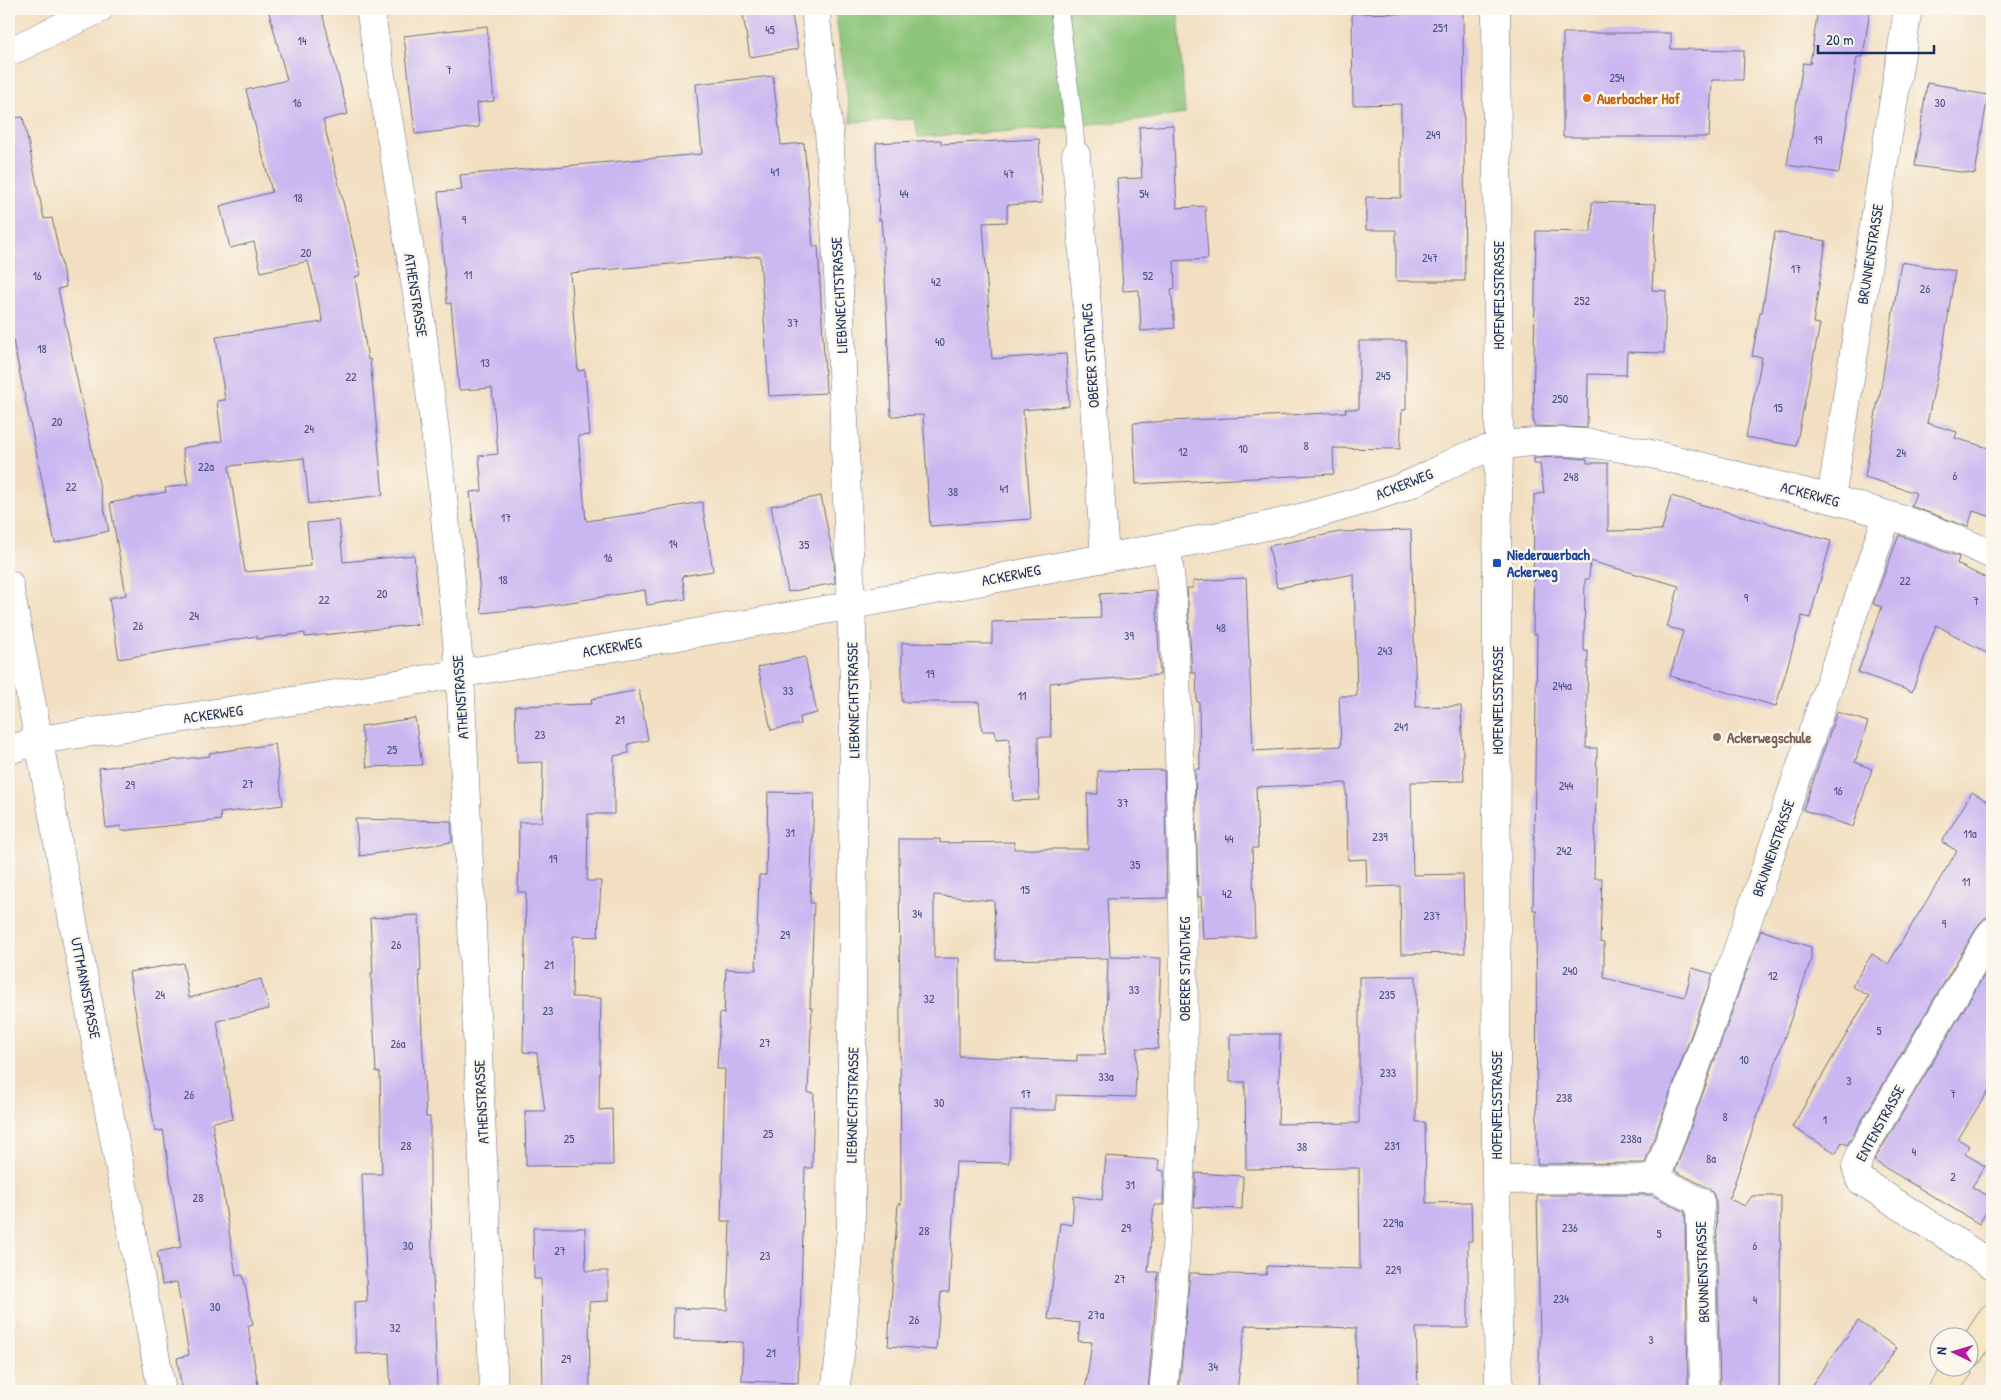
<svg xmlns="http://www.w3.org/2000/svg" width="2001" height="1400" font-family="'Patrick Hand',sans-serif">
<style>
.green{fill:#8cc579;stroke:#547a6c}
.building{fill:#cab6f1;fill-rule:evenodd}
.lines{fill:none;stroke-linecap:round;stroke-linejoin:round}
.lane-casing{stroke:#666d81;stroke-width:19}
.street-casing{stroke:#666d81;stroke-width:29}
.secondary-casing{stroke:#666d81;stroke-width:29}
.lane{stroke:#fff;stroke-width:18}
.street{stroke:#fff;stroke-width:28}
.secondary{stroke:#f7e8c3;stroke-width:28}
.food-dot{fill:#e8710a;stroke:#fbf7ec;stroke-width:2}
.transit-dot{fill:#1a4fb4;stroke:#fbf7ec;stroke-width:2}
.education-dot{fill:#8d6e63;stroke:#fbf7ec;stroke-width:2}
.labels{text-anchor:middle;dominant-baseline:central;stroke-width:5;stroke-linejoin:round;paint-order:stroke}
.number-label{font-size:12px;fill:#475183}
.food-label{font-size:15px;font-weight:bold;fill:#c56008;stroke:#fbf7ec;text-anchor:start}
.street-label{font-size:15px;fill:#1b2f5e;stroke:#fbf7ec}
.transit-label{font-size:15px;font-weight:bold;fill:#164399;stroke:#fbf7ec;text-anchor:start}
.education-label{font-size:15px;font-weight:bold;fill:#785e54;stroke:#fbf7ec;text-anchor:start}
</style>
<rect width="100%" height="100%" fill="#fbf7ec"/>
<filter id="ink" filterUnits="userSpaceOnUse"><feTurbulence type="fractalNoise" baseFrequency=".02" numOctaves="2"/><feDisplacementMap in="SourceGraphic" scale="10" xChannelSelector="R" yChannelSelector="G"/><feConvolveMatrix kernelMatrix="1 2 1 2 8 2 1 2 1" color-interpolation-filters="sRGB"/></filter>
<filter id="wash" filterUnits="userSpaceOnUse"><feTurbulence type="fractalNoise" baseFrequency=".0096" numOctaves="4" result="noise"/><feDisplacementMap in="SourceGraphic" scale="20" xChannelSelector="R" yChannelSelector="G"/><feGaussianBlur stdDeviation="1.12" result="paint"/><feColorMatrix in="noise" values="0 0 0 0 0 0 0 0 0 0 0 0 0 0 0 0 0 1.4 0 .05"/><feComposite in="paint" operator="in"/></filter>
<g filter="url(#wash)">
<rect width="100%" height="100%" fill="#f2dfc1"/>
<path class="green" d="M835,9H1178L1185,114L1074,127L918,137L915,119L851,122Z"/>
<g id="blocks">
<path class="building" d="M268,9H321L348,114L323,120L361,275L355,277L368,360L370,359L383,495L309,504L304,458L229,466L245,572L311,566L307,523L339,520L343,562L414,555L421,624L305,637V633L257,639V636L119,659L109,598L126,595L110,503L166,492L165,488L188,484L182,448L222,441L217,401L225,400L216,337L323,322L308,261L261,272L254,242L230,248L220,206L272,192L246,90L287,80Z
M742,9H791L798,49L750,57Z
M1416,9H1463L1465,281H1396V230H1366V197L1401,198V104L1353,105L1352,13L1416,14Z
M1818,9H1870L1863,57H1857L1839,173L1787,165L1803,63L1810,64Z
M487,26L494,101L477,103L479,127L415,134L404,36Z
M1563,33H1671V49L1744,50L1743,80H1712L1709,137H1563Z
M773,76L781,145L804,143L813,247L818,246L826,393L769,396L760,256L570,273L578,371L585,370L590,435L578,436L586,521L650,512V511L702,502L713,571L682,576L686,599L647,605L645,590L539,607L482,613L470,492L482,491L479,456L498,454L492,388L459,390L451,303L447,304L438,192L462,190L460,175L702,154L696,84Z
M1927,83L1958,88V90L1988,95L1975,174L1915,166Z
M23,117L44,219L52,218L66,287L58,289L109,531L55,543L9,321V118Z
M1173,125L1177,208L1205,206L1208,259L1174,261L1175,288L1171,289L1175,328L1141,331L1139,290L1123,291L1117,179L1142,178L1139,127Z
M1039,139L1042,203L1007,205V222L983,223L992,359L1066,354L1069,406L1023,410L1031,519L930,526L923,415L891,416L884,256L881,219L879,220L876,143L941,140V144Z
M1592,202L1656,204L1652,290L1666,291L1664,353L1627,352L1626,375L1588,374L1587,428L1534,426V421H1533L1536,231L1591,232Z
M1775,232L1826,241L1813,323L1820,324L1796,446L1746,437L1762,357L1752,356L1760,312H1762Z
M1901,262L1955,271L1943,348L1927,423L1957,432L1955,438L1992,449V517L1973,511L1968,527L1911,506L1916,493L1865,477L1878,400H1879Z
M1359,341H1406V410H1402L1400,449L1333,448L1334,474L1136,484L1133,423L1346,412L1345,409H1359Z
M1562,457L1587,459V463H1608V531L1662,530L1671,496L1831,541L1810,618L1802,616L1776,706L1670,676L1683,631L1667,627L1679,586L1590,561L1589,579H1585L1584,651H1588L1586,748H1597L1594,878H1602L1600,942L1604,943V978L1685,997L1692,968L1713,974L1645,1163L1537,1164L1536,910H1533L1537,634H1533L1534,495L1544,493L1540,464H1534V458Z
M821,496L834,560L835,583L788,592L771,506Z
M1411,530L1416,707L1461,706L1464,781L1411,782L1413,875L1463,874L1465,953L1401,954L1400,886L1367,887L1366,859L1348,860L1346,783L1256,787L1258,848H1252L1255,937L1203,939L1201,897H1198L1195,769H1200L1199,702H1197L1196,673H1192L1187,588H1193V581L1246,578L1253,751L1341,746L1339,696H1357L1354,574L1277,588L1269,546L1340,532Z
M1899,535L1959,557L1957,564L1992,581V656L1936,625L1912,692L1858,672L1882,607L1873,604Z
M1156,590L1160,675L1050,683L1051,737H1038L1039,800L1013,801L1009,738L996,739L995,731H982L979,702H902V643L992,644V622L1101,618L1100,594Z
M805,657L817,713L800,717L801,724L771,730L758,667Z
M639,690L648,740L628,744L629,753L614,756V814H588L587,881H601L598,937L573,936L572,997L601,998L599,1110L612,1109L613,1165L526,1166L525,1111H545L537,1053L523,1052L526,892H518L519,822H542L543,762L517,763L515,706L592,704L591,699Z
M1837,712L1868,722L1855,762L1872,769L1853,827L1803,810Z
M415,718L422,765L367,767L361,726Z
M275,744L283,805L220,813L221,820L121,831V826L106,828L99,768L210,756L209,753Z
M1164,770L1167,898L1107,899L1110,957L1161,958L1158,1049L1137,1048L1135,1097L1056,1095V1110H1011L1009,1163L956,1162L949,1292H941L936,1350L888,1346L898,1204H901L899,839H940V843L1014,842V849H1088L1087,794H1098V771ZM934,895L994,901L996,960L1108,958L1105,1055H1077V1061L959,1056V958H934Z
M768,792L814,793L810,903H814L810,1008H812L808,1093H814L812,1168H805L798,1383L742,1381L743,1342L673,1340L674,1308L727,1310L730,1221H721L725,1069H717L720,1013L724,1014L726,969L756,970L759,875H766Z
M1972,792L1992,804V916L1985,918L1979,924L1847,1145L1842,1142L1836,1153L1792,1127L1869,996L1852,986L1872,954L1888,964L1957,851L1942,842Z
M355,819L451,821L452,842L360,856Z
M419,915L421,971H419L426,1117H430V1194L437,1388L391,1390L389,1353L356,1354L354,1302L367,1301L362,1174H382L380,1072H376L371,973H373L370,918Z
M1761,930L1811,947V960L1729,1199L1745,1206L1752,1196H1781L1779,1391H1720L1716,1201L1713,1193L1708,1188L1675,1171Z
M1992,962V1085L1958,1139L1970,1146L1965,1154L1985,1166L1972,1187L1992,1198V1203L1979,1224L1874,1161Z
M183,963L189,998L261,979L269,1009L217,1021L233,1119L212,1122L236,1276L243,1275L253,1325L248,1326L259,1391H182L177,1358L189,1355L177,1282L162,1285L157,1252L181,1247L163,1130L155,1131L129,972Z
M1416,976V1122H1425L1426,1203L1471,1202L1472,1241H1468V1328H1416L1418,1391H1357L1356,1328L1245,1325L1237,1391H1179L1190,1273L1266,1275L1267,1266L1360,1269L1359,1168L1246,1169L1245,1082H1230V1034H1280L1278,1124L1359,1123V977Z
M1106,1156L1159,1160L1158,1170L1164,1171L1163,1205H1154L1148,1272H1158L1148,1391H1085L1092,1342L1078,1341L1080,1323L1048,1319L1060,1223L1072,1225L1074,1196L1102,1200Z
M1196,1173L1243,1176L1242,1209L1194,1207Z
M1537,1195H1652L1685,1212L1688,1391H1538L1540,1340Z
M533,1228H585L586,1271H608V1301L589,1302L590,1391H543L541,1279H534Z
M1858,1321L1897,1348L1866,1391H1807Z"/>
</g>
</g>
<g filter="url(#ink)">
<use href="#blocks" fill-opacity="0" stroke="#666d81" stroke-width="1"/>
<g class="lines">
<defs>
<path id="lane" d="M1059,9L1074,127L1076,155"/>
<path id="street" d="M370,9L419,306L442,486L460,674L494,1391
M815,9L829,132L839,290L854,682L851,1227L841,1347L835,1391
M1496,9L1499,446L1497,563L1496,1180L1499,1391
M9,52L99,9
M1076,155L1105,557
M1831,499L1908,9
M9,584L162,1391
M9,750L39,740C431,682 821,613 1209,538C1272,526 1334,511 1394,490C1416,483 1437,470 1458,460C1482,449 1509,443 1536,442C1607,438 1675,460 1743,477C1827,498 1914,517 1992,555
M1992,932L1861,1152L1856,1167L1860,1180L1992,1265
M1656,1179L1735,957L1887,516
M1496,1180L1656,1179L1700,1202L1704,1391
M1163,1391C1194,1129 1184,864 1173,601L1167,546"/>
<path id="secondary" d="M1968,1355L1992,1318
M1942,1391L1959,1368"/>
</defs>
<use href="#lane" class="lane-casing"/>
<use href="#street" class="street-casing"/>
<use href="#secondary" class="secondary-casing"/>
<use href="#lane" class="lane"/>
<use href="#street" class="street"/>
<use href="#secondary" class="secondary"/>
</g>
</g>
<circle class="food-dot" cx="1587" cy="98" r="5"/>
<rect class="transit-dot" x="1492" y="558" width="10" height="10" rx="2.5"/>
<circle class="education-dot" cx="1717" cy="737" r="5"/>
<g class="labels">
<g class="number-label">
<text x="1440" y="27">251</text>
<text x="770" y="29">45</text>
<text x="302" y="40">14</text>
<text x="449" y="69">7</text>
<text x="1617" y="77">254</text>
<text x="297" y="102">16</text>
<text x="1940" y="102">30</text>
<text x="1433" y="134">249</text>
<text x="1818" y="139">19</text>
<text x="775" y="171">41</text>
<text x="1009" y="173">47</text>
<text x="904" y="193">44</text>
<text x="1144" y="193">54</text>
<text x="298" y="197">18</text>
<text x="464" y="219">9</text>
<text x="306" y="252">20</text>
<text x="1430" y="257">247</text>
<text x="1796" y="268">17</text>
<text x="468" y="274">11</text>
<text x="37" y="275">16</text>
<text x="1148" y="275">52</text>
<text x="936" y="281">42</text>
<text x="1925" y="288">26</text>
<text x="1582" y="300">252</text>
<text x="793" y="322">37</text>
<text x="940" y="341">40</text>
<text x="42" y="348">18</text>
<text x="485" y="362">13</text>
<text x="1383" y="375">245</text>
<text x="351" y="376">22</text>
<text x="1560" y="398">250</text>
<text x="1778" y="407">15</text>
<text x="57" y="421">20</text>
<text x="309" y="428">24</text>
<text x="1306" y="445">8</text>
<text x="1243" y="448">10</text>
<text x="1183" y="451">12</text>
<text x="1901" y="452">24</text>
<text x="206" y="466">22a</text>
<text x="1955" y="475">6</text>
<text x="1571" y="476">248</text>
<text x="71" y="486">22</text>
<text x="1004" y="488">41</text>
<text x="953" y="491">38</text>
<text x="506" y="517">17</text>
<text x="673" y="543">14</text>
<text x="804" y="544">35</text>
<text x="608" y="557">16</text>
<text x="503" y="579">18</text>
<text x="1905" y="580">22</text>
<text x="382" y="593">20</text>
<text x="1746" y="597">9</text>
<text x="324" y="599">22</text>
<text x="1976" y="600">7</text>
<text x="194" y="615">24</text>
<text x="138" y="625">26</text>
<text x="1221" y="627">48</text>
<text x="1129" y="635">39</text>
<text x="1385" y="650">243</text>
<text x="930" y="673">19</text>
<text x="1562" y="685">244a</text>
<text x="788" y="690">33</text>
<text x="1022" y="695">11</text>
<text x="620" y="719">21</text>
<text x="1401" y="726">241</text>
<text x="540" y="734">23</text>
<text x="392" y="749">25</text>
<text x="248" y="783">27</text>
<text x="130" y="784">29</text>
<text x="1566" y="785">244</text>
<text x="1838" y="790">16</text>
<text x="1123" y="802">37</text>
<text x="790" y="832">31</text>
<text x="1970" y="833">11a</text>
<text x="1380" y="836">239</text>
<text x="1229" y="838">44</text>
<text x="1564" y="850">242</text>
<text x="553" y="858">19</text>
<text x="1135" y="864">35</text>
<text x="1966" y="881">11</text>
<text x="1025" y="889">15</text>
<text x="1227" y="893">42</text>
<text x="917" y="913">34</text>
<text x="1432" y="915">237</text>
<text x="1944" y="923">9</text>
<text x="785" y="934">29</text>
<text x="396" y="944">26</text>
<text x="549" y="964">21</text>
<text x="1570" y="970">240</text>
<text x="1773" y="975">12</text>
<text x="1134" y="989">33</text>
<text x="160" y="994">24</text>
<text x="1387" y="994">235</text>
<text x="929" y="998">32</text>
<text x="548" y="1010">23</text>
<text x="1879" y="1030">5</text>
<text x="765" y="1042">27</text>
<text x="398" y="1043">26a</text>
<text x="1744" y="1059">10</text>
<text x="1388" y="1072">233</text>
<text x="1106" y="1076">33a</text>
<text x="1849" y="1080">3</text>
<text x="1026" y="1093">17</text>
<text x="1953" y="1093">7</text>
<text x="189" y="1094">26</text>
<text x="1564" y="1097">238</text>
<text x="939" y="1102">30</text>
<text x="1725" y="1116">8</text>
<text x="1825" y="1119">1</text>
<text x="768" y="1133">25</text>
<text x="569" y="1138">25</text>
<text x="1631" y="1138">238a</text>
<text x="406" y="1145">28</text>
<text x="1392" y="1145">231</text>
<text x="1302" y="1146">38</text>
<text x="1914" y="1151">4</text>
<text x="1711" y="1158">8a</text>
<text x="1953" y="1176">2</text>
<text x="1130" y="1184">31</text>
<text x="198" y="1197">28</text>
<text x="1393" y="1222">229a</text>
<text x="1126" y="1227">29</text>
<text x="1570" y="1227">236</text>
<text x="924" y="1230">28</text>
<text x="1659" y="1233">5</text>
<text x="408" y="1245">30</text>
<text x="1755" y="1245">6</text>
<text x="560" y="1250">27</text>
<text x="765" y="1255">23</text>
<text x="1393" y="1269">229</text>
<text x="1120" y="1278">27</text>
<text x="1561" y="1298">234</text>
<text x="1755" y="1299">4</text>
<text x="215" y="1306">30</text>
<text x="1096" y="1314">27a</text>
<text x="914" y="1319">26</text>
<text x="395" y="1327">32</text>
<text x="1651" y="1339">3</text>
<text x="771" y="1352">21</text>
<text x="566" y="1358">29</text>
<text x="1213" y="1366">34</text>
</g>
<g class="food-label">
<text x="1597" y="98">Auerbacher Hof</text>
</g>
<g class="street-label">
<text transform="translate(1870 254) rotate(-81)">BRUNNENSTRASSE</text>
<text transform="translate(416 295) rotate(81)">ATHENSTRASSE</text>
<text transform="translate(839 295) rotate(-93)">LIEBKNECHTSTRASSE</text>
<text transform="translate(1498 295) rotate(-90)">HOFENFELSSTRASSE</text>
<text transform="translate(1090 356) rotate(-94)">OBERER STADTWEG</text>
<text transform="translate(1404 484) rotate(-22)">ACKERWEG</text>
<text transform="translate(1810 494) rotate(15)">ACKERWEG</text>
<text transform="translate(1011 575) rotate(-11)">ACKERWEG</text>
<text transform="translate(612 647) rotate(-10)">ACKERWEG</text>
<text transform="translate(460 697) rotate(-94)">ATHENSTRASSE</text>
<text transform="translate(853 700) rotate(-91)">LIEBKNECHTSTRASSE</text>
<text transform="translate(1497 700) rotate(-90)">HOFENFELSSTRASSE</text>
<text transform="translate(213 714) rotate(-8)">ACKERWEG</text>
<text transform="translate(1773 848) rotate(-71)">BRUNNENSTRASSE</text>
<text transform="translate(1184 969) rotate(-90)">OBERER STADTWEG</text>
<text transform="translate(86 988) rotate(79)">UTTMANNSTRASSE</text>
<text transform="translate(481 1102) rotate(-93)">ATHENSTRASSE</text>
<text transform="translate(852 1105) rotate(-89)">LIEBKNECHTSTRASSE</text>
<text transform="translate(1496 1105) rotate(-90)">HOFENFELSSTRASSE</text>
<text transform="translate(1880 1123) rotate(-61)">ENTENSTRASSE</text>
<text transform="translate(1702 1272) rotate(-92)">BRUNNENSTRASSE</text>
</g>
<g class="transit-label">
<text x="1507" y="554">Niederauerbach<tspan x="1507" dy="17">Ackerweg</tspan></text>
</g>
<g class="education-label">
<text x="1727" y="737">Ackerwegschule</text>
</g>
</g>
<rect width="2001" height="1400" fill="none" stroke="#fbf7ec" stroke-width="30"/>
<g transform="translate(1954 1352) rotate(275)"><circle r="24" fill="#fbf7ec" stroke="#a1a7b3"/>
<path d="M0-4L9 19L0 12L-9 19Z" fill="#b5179e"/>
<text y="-8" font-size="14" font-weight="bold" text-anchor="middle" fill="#1b2f5e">N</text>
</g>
<path d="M1818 45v8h116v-8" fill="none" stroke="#1b2f5e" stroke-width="2.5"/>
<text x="1826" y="45" font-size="15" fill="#1b2f5e" stroke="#fbf7ec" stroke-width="4" paint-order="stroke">20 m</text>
</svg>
